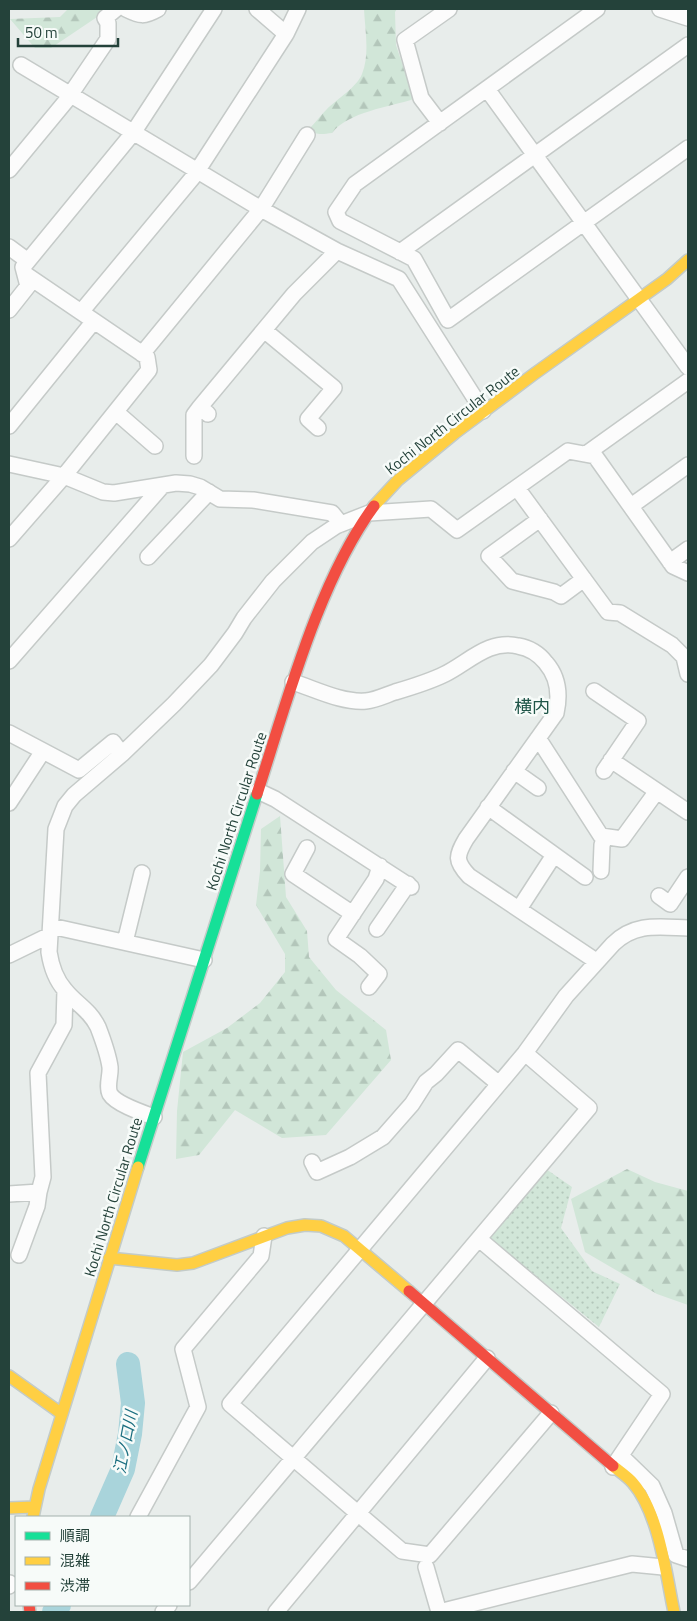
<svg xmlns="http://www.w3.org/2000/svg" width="697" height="1621" font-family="'Titillium Web','Noto Sans JP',sans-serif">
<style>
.forest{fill:url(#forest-firs)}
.park{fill:url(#park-dots)}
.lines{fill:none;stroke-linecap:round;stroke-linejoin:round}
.river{stroke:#a9d4db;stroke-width:24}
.street-casing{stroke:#c5cac8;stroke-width:18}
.fast-casing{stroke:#c3cbc8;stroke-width:14}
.slow-casing{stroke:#c3cbc8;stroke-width:14}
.jam-casing{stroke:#c3cbc8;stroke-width:14}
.street{stroke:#fcfcfc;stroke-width:15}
.fast{stroke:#16e098;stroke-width:11}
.slow{stroke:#ffcf43;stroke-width:11}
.jam{stroke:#f24e42;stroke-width:11}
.labels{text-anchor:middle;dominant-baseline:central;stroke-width:5;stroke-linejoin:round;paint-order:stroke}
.street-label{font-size:15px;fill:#24423a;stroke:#f7fbf9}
.water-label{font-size:16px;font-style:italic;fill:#1c6f80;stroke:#f7fbf9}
.quarter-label{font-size:18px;fill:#1f5548;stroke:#f7fbf9}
</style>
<defs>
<pattern id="forest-firs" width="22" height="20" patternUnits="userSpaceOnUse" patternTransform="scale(1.25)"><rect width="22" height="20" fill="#d1e6d8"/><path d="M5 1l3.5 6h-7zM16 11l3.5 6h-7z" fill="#b3c6ba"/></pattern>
<pattern id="park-dots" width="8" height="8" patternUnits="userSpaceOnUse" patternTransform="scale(1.25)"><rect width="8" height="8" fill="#d1e6d8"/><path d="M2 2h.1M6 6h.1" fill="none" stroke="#b3c6ba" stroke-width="1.8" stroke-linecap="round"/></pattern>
</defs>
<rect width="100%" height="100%" fill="#e8edeb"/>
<path class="forest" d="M68,9H109L51,48H35L10,19L60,17Z
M364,9H397L395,12L396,45L414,99C389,107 348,112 332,133C323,134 316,136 309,129C315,123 321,115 327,109C337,99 357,87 362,74C370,54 365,30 364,9Z
M280,816L286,897L307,931L309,957L336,990L386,1030L391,1060L326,1135L282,1138L235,1110L199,1155L176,1159L177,1111L183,1052L227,1028L260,1003L285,972V954L256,905L260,871L261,829Z
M627,1169L655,1182L688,1191V1305L657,1294L585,1252L571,1199Z"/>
<path class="park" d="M546,1169L572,1187L561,1228L592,1271L620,1284L599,1327L489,1238Z"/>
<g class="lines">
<path class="river" d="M102,1517L123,1469L130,1434L133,1403L128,1364
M54,1612L59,1605"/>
<defs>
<path id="street" d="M126,9C140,16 144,17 158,9
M597,9L355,184L336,212L340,221L414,259L448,320L688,148
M660,9L688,18
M286,34L298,9
M21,65L261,209L337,251L399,279L483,411
M487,89L688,367
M440,123L421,98L405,40L449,9
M9,170L66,101L108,39V23L105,18L116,9
M9,247L28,261
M400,252L688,45
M9,310L28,286L23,267L133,133L214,9
M81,312L194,176L286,34L257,9
M264,330L334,388L308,419L318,428
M142,354L261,209L307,135
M116,412L155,446
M208,414L200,407L294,294L337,251
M9,426L94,321
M586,454L688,381
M194,456V415L200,407
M9,464L64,476L103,492L114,493L176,483L190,484L200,487L220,499L253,500L332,513L341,524
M517,488L608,612L620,613L672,645L684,657L688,674
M631,506L688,465
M540,519L489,556L512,581L554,592L561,596L584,579
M9,539L64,476L149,370L147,357L25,274
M148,557L209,492
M670,562L688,549
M9,661L163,485
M293,682C315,689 342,703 366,701C376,700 386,695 395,692C412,687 429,682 445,674C469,662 489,639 518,646C530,648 539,654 546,663C559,678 560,695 556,713L466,839C456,856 455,861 469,876L596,961
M594,691L638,721L604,771
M9,733L79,770L113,742L122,754
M538,738L601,836L622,839L657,791
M611,760L688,812
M514,771L538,788
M258,791L275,799L411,887
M9,803L43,751
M488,807L585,877
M307,848L293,874L353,914
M601,871L602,845L605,837
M659,896L670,904L688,877
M519,909L554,855
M51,926L204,960
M377,929L408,884
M125,942L142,873
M9,955L50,935
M369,987L379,974L360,956L336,939L376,879L380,866
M154,1117C143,1113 116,1104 110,1094C106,1086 111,1075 110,1067C108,1053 103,1040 98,1027C89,1009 76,1004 65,990C56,980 51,965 49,952L56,829L65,806L74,795L122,754L174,704L211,665L235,633L244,618L273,581L312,542L336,526L369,513L431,509L457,530L568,451L595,456L673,566L688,573
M312,1162L317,1172L350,1157L383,1137L412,1104L426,1082L436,1074L458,1050L499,1084
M9,1194L39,1192L43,1177L38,1073L64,1025L65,990
M479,1239L662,1394L613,1467
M19,1255L37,1206L39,1192
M551,1413L430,1555L402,1551L230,1404L525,1053L566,996L613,944C635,922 660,927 688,928
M621,1456L652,1486L664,1513L676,1555L688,1559
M138,1517L198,1407L183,1349L261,1256L264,1236
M426,1567L439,1612
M189,1582L589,1108L525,1053
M9,1586L10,1583
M163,1612L169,1605
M276,1612L487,1358
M439,1612L632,1564L663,1567"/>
<path id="fast" d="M138,1167L257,794"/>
<path id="slow" d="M374,506L398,480L455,433L534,374L667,279L688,260
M109,1258L177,1265L193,1263L287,1228L305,1225L321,1226L344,1236L409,1291
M9,1376L62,1414
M613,1466C619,1471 628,1477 633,1483C659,1513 666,1574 674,1612
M9,1508L34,1507
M33,1517L39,1489L138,1167"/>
<path id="jam" d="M257,794C276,735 293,675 316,617C331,579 349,540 374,506
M409,1291L613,1466
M29,1605L30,1612"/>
</defs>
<use href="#street" class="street-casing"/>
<use href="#fast" class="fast-casing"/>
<use href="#slow" class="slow-casing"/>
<use href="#jam" class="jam-casing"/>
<use href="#street" class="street"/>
<use href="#fast" class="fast"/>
<use href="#slow" class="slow"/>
<use href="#jam" class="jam"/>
</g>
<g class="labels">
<g class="street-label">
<text transform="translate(452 420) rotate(-38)">Kochi North Circular Route</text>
<text transform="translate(236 811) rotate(-72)">Kochi North Circular Route</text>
<text transform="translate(113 1197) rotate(-73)">Kochi North Circular Route</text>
</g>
<g class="water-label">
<text transform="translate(125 1442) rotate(-79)">江ノ口川</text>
</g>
<g class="quarter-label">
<text x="532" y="706">横内</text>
</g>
</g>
<rect width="697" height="1621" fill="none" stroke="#24423a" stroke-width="20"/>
<rect x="15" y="1516" width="175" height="90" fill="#f7fbf9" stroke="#a3b1ad"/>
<rect x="25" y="1532" width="25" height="8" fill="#16e098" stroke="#a3b1ad"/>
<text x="60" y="1541" font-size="15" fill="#24423a">順調</text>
<rect x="25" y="1557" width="25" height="8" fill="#ffcf43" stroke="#a3b1ad"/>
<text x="60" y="1566" font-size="15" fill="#24423a">混雑</text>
<rect x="25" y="1582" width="25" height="8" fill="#f24e42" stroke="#a3b1ad"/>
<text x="60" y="1591" font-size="15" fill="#24423a">渋滞</text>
<path d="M18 38v8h100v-8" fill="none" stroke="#24423a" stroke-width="2.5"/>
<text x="25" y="38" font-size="15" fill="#24423a" stroke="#f7fbf9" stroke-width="4" paint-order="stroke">50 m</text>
</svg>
